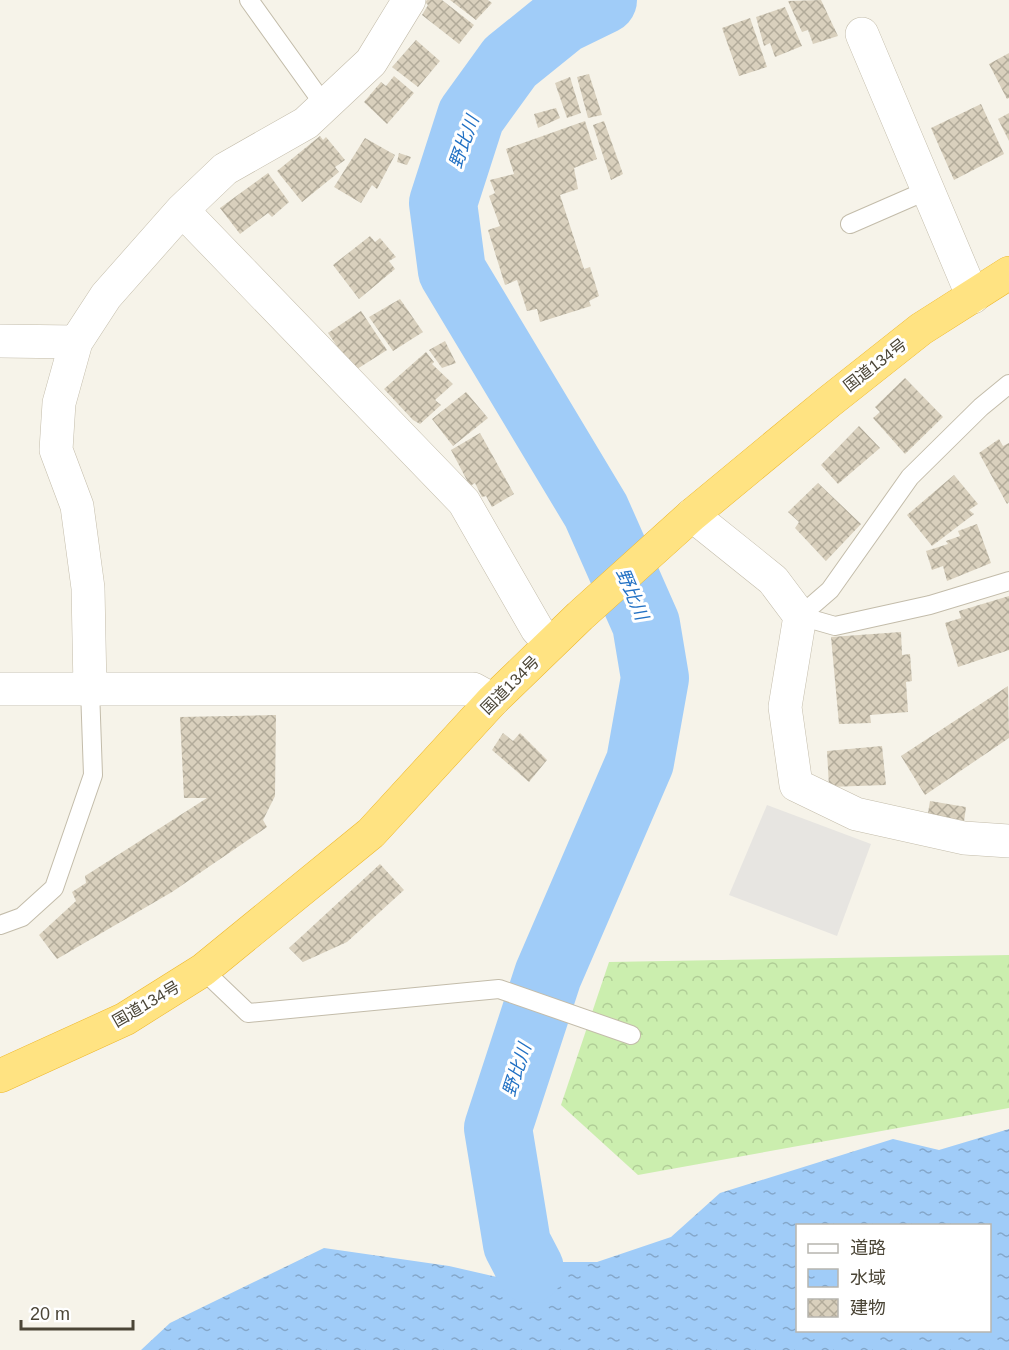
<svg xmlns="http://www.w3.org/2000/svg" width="1009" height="1350" font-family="Helvetica,'Noto Sans JP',sans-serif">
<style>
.forest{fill:url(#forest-crowns)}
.parking{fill:#e7e5e1}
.water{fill:url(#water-ripples);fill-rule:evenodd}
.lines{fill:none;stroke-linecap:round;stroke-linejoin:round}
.river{stroke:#a0ccf8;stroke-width:68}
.building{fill:url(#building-cross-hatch)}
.service-casing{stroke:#c3bcaa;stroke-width:20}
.minor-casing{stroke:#c3bcaa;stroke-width:34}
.trunk-casing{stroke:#eeb72b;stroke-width:34}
.service{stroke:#fff;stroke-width:18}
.minor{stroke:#fff;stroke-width:33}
.trunk{stroke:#ffe382;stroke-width:33}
.labels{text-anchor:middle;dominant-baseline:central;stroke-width:6;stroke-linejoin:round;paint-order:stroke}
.street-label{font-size:16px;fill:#4b4536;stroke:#fff}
.water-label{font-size:18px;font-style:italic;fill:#2271c4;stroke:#fff}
</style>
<defs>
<pattern id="forest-crowns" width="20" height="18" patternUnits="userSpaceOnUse" patternTransform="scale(1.5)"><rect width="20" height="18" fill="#cbeeae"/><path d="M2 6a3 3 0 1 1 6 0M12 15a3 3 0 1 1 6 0" fill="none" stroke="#b0cd96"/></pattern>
<pattern id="water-ripples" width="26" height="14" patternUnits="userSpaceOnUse" patternTransform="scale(1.5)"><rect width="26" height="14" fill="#a0ccf8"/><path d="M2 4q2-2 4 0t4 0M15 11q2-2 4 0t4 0" fill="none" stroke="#84a7ca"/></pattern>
<pattern id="building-cross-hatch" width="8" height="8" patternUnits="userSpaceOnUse" patternTransform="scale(1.5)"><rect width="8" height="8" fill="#d9d0bd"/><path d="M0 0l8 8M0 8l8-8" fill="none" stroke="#b2ab9a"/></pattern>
</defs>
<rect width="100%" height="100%" fill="#f6f3e9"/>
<path class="forest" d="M1009,955V1108L638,1175L561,1105L609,962Z"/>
<path class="parking" d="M767,805L871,844L837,936L729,895Z"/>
<path class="water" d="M1009,1129V1350H141L170,1323L324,1248L449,1266L497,1277L557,1262H597L671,1237L720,1193L893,1139L939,1150ZM798,1226H990V1330H798Z"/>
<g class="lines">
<path class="river" d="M530,1269L517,1244L498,1128L548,975L640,762L655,678L646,624L596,511L452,271L443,203L471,116L510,62L562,20L603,0"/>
</g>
<path class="building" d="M427,0H442L474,25L459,44L422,15L428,5L425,2Z
M450,0H488L492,3L476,20Z
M821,0L838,36L813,44L808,30L802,32L788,1Z
M785,7L802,46L775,57L770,43L764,46L756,17Z
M750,18L767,67L739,76L722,28Z
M416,40L440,61L418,87L392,67Z
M1009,53V98L1007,99L989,64Z
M589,74L602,115L588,118L577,77Z
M394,76L414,93L387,124L364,102L381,82L386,86Z
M570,77L581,113L567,118L555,83Z
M981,104L1004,154L954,180L931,128Z
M556,108L560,118L538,128L534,114Z
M1009,113V141L998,119Z
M585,121L597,159L574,168L578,189L560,195L584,269L590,267L599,296L589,301L591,306L540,322L537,309L527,311L517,280L505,285L488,230L500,226L489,196L495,193L490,180L514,174L506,149Z
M604,121L623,174L611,180L593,125Z
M320,136L323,140L326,137L345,160L335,167L339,172L302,202L277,171Z
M365,138L395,155L377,189L372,185L361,203L334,187Z
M399,153L411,157L407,165L397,162Z
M268,173L289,202L272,217L268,213L240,234L220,208Z
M370,236L375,242L380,238L396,257L389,261L395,269L359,299L333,265Z
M400,299L423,332L393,351L369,317Z
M361,311L387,350L354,371L328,333Z
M445,341L456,363L442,368L429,350Z
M426,352L434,362L432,364L453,384L435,400L441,405L420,424L413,420L384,389Z
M905,378L943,417L905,454L873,418L880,412L875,407Z
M466,392L488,418L453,446L432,419Z
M859,426L880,448L838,484L821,465Z
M480,433L514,494L492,507L486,496L482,497L475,483L470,486L451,450Z
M999,439L1003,446L1009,443V502L1007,504L979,453Z
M954,475L978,504L969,510L974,514L932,546L907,515Z
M818,483L861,524L826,561L795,528L799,522L788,512Z
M977,524L991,563L947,581L943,566L932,570L926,551L948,544L946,541L960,536L958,531Z
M1009,596V650L958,667L945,623L961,618L959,611Z
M901,632L902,655L910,654L912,681L906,682L908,712L870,715L871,723L839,724L831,637Z
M1008,686L1009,738L925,795L901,756Z
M276,715L275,796L263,820L267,827L172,892L57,959L39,935L76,901L72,892L86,883L85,876L207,798H184L180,717Z
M503,733L513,741L520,733L547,760L529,782L492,750Z
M882,746L886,785L829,787L827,751Z
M930,801L966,807L964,822L927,819Z
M380,864L404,890L347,942L303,962L289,948Z"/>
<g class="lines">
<defs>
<path id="service" d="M249,0L325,106
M850,224L928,190
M800,616L830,590L910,477L981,407L1009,384
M800,616L835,626L930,605L1009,581
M0,925L22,917L54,888L93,775L90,689
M203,970L248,1013L499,989L631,1035"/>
<path id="minor" d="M862,34L973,297
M182,210L464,502L537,629L550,644
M0,341L76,342
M692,515L773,580L800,616L785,707L796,785L856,814L964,838L1009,841
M0,689H473L493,700
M90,689L88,588L77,506L56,450L59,403L76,342L106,296L182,210L225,169L306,123L371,62L409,0"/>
<path id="trunk" d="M0,1076L125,1019L203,970L371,833L493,700L580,616L692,515L830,401L921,329L1009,273"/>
</defs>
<use href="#service" class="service-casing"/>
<use href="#minor" class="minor-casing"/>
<use href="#trunk" class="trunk-casing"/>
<use href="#service" class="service"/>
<use href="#minor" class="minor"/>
<use href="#trunk" class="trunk"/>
</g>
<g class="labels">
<g class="street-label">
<text transform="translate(875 365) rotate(-38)">国道134号</text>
<text transform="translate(510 685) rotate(-45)">国道134号</text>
<text transform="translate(146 1004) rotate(-30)">国道134号</text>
</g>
<g class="water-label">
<text transform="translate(464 142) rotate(-70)">野比川</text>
<text transform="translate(632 594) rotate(67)">野比川</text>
<text transform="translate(517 1070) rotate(-72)">野比川</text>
</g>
</g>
<rect x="796" y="1224" width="195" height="108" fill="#ffffff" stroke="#b7b5af" stroke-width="1.5"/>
<rect x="808" y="1244" width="30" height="9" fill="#ffffff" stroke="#b7b5af" stroke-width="1.5"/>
<text x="850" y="1254" font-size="18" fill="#4b4536">道路</text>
<rect x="808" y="1269" width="30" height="18" fill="url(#water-ripples)" stroke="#b7b5af" stroke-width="1.5"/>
<text x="850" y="1284" font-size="18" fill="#4b4536">水域</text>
<rect x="808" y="1299" width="30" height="18" fill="url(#building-cross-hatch)" stroke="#b7b5af" stroke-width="1.5"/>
<text x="850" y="1314" font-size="18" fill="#4b4536">建物</text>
<path d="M21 1320v9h112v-9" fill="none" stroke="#4b4536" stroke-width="3"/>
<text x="30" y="1320" font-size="18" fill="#4b4536" stroke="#ffffff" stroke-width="4.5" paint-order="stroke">20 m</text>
</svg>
